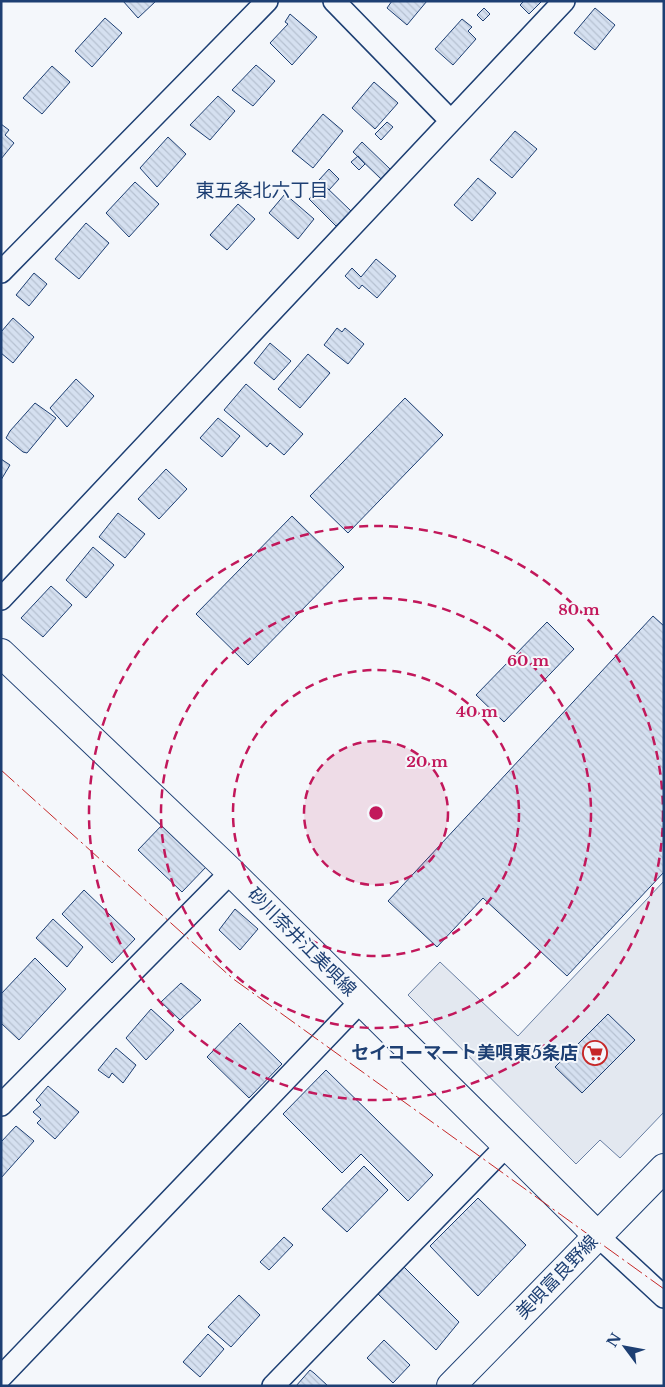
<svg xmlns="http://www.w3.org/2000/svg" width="665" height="1387" font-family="'Libre Baskerville','Noto Sans JP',serif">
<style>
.parking{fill:#e3e8f0;stroke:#687fa3}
.building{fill:url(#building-back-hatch);stroke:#1d3f73}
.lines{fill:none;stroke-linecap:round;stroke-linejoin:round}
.street-casing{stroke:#1d3f73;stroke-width:24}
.secondary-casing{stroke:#1d3f73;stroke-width:30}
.primary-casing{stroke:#1d3f73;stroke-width:30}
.street{stroke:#f4f7fb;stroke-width:21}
.secondary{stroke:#f4f7fb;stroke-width:28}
.primary{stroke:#f4f7fb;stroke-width:28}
.power{stroke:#c62828;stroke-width:1;stroke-dasharray:18 4 2.5 4;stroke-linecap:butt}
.ring{fill:none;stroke:#c2185b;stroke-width:2.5;stroke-dasharray:9 6}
.labels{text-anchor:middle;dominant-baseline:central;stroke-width:4;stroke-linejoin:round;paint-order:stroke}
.street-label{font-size:18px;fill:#1d3f73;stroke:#f4f7fb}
.poi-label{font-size:18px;font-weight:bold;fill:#1d3f73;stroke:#f4f7fb;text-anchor:end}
.neighbourhood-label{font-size:19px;fill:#1d3f73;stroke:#f4f7fb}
.centre{fill:#c2185b;stroke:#f4f7fb;stroke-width:2.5}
.ring-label{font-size:15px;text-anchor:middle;font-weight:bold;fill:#c2185b;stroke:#f4f7fb;stroke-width:4;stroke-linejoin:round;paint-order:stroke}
</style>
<defs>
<pattern id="building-back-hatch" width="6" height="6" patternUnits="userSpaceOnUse" patternTransform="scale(1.25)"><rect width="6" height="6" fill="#d5e0f0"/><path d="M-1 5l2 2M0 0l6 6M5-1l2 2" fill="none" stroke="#b6c1d1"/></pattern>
</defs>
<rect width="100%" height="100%" fill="#f4f7fb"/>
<path class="parking" d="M664,881V1112L620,1158L600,1140L576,1164L408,995L440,962L518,1036Z"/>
<path class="building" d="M123,1H156L138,18Z
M392,1H427L407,25L387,8Z
M524,1H542L529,14L520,5Z
M484,8L490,14L483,21L477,15Z
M595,8L615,25L595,50L574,33Z
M290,14L317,37L292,65L270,43L288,24L285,22Z
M105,18L122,33L92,67L75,51Z
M462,19L472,27L468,31L476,39L453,65L435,49Z
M256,65L275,81L253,106L232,90Z
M52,66L70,82L42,114L23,98Z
M374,82L398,103L375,129L352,108Z
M218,96L235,111L210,140L190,125Z
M323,114L343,131L313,168L292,151Z
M387,122L393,127L381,140L375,134Z
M1,124L9,130L5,135L14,143L1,159Z
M515,131L537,149L512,178L490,160Z
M168,137L186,154L157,187L140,168Z
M362,142L390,169L381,179L353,152Z
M358,156L365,164L359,170L351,162Z
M329,169L339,179L329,190L319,180Z
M478,178L496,193L472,221L454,205Z
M135,182L159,204L129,237L106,213Z
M323,184L351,211L336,226L309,199Z
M285,194L314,219L298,239L269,213Z
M238,204L255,219L227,250L210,235Z
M86,223L109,243L79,279L55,259Z
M376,259L396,276L377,298L362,285L359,289L345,276L352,268L361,277Z
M34,273L47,284L29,306L16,295Z
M13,318L34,337L13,363L1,353V332Z
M337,328L342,332L345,328L364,344L348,364L324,345Z
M270,343L291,361L274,380L254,363Z
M308,354L330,373L300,408L278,389Z
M76,379L94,396L67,427L50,408Z
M246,384L303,434L284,455L270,443L267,447L224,410Z
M405,398L443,435L348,533L310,496Z
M35,403L56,418L27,453L23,452L6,438L10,431Z
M218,418L240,436L222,457L200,438Z
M1,459L10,465L1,480Z
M166,469L187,489L159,519L138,499Z
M118,513L145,534L125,558L99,537Z
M292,516L344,567L248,665L196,614Z
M93,547L114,565L86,598L66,580Z
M51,586L72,605L43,637L21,618Z
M653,616L664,626V872L567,976L483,898L437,947L388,901Z
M547,622L574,649L504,722L476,695Z
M163,824L207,866L182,892L138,850Z
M84,890L135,939L112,963L62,914Z
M235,909L258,929L240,950L219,930Z
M53,919L83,947L67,967L36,938Z
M35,958L66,989L19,1040L1,1023V994Z
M181,983L201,1000L180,1020L161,1002Z
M151,1009L174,1030L146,1060L126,1038Z
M608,1014L635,1040L582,1093L555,1067Z
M240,1023L282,1064L249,1098L207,1057Z
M116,1048L136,1065L123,1083L112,1073L109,1078L98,1070Z
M326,1070L433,1175L408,1201L361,1154L342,1173L283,1114Z
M48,1086L79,1112L55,1139L37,1123L41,1119L33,1112L41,1105L36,1100Z
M16,1126L34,1141L1,1178V1142Z
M364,1166L388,1190L347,1232L322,1209Z
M478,1198L526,1245L478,1296L430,1246Z
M284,1237L293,1245L269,1270L260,1262Z
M403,1266L459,1322L436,1350L378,1294Z
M239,1295L260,1315L231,1347L208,1327Z
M208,1334L224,1349L200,1377L183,1362Z
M384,1340L410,1365L393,1383L367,1358Z
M310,1370L314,1373L328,1386H296Z"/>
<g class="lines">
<defs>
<path id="street" d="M334,1L451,121
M1,272L267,1
M1,599L564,1
M1,1105L231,872
M598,1236L664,1297
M1,1377L361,1001
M273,1386L507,1145"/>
<path id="secondary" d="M1,653L231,872L598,1236"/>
<path id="primary" d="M451,1386L664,1168"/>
</defs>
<use href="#street" class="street-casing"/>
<use href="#secondary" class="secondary-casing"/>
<use href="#primary" class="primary-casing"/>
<use href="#street" class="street"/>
<use href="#secondary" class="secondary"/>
<use href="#primary" class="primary"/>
<path class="power" d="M1,770L232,978L664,1289"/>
</g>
<circle cx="376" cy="813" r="72" fill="#c2185b" fill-opacity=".12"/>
<g class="ring">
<circle cx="376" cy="813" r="72"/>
<circle cx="376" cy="813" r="143"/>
<circle cx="376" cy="813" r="215"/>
<circle cx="376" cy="813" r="287"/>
</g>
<defs>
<symbol id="supermarket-ring" viewBox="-11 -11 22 22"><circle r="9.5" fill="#f4f7fb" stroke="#c62828" stroke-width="1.5"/><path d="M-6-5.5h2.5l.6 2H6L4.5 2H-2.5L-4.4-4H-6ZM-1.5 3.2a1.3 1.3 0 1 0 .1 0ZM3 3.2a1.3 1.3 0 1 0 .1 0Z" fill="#c62828"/></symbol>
</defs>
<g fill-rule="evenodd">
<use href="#supermarket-ring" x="581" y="1039" width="28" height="28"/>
</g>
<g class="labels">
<g class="street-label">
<text transform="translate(302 942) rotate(45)">砂川奈井江美唄線</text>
<text transform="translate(557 1277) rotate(-46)">美唄富良野線</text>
</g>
<g class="poi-label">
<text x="578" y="1053">セイコーマート美唄東5条店</text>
</g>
<g class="neighbourhood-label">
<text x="262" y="190">東五条北六丁目</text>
</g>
</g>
<circle cx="376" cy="813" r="8" class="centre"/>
<g class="ring-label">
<text x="579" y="615">80 m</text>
<text x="528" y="666">60 m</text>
<text x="477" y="717">40 m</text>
<text x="427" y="767">20 m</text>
</g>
<rect width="665" height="1387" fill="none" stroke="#1d3f73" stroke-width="5"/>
<g transform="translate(625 1347) rotate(302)" stroke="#f4f7fb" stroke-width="4" paint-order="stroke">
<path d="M0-4L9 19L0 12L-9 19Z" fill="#1d3f73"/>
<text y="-8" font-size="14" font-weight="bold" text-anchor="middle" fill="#1d3f73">N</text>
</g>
</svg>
